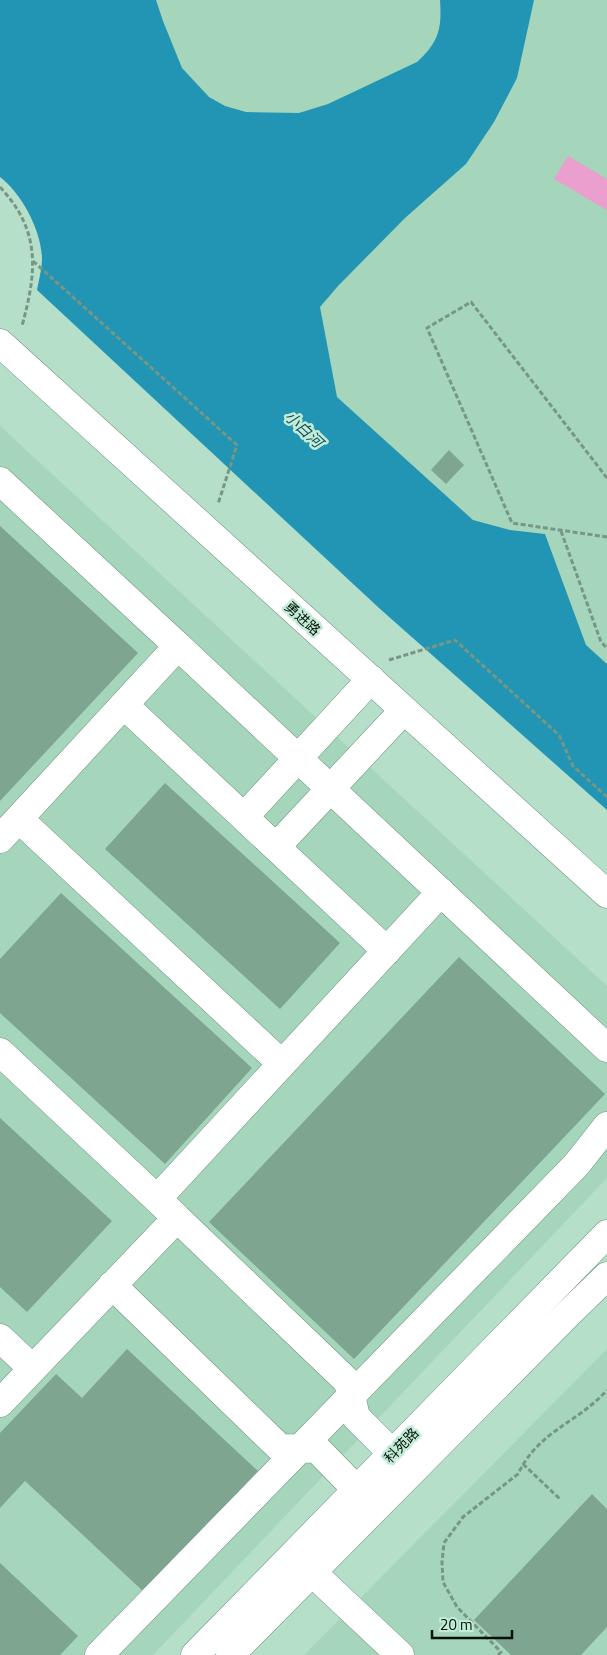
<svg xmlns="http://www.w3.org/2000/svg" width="607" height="1655" font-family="'Titillium Web','Noto Sans SC',sans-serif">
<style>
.built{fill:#a5d5ba}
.green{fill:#ea9fce}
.water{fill:#2295b4}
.building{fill:#7ea590}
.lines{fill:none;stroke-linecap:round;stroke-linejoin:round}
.minor-casing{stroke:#6d937f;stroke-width:29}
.path{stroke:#779685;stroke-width:3;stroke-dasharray:5 2.5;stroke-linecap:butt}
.minor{stroke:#fff;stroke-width:28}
.labels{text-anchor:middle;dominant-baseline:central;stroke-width:5;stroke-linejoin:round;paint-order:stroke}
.street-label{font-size:14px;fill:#031009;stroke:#c3ecd6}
.water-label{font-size:15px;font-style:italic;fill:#144f61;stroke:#c3ecd6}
</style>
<rect width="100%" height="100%" fill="#b6dfc9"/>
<path class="built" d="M0,0H607V664L586,645L545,534L510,530L473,520L337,397Z
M0,426L607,986V1178L153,1655H0Z
M607,1349V1655H304Z"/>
<path class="green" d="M568,156L607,179V210L554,179Z"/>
<path class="water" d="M0,0H156L163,21L182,68L209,97L225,106L246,112L299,113L328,104L417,62C439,42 442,28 440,0H534L517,78L494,122L466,164L405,218L338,286L320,307L337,397L473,520L510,530L545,534L586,645L607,664V810L379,608L37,290C39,280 42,268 42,258C41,230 22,194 0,177Z"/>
<path class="building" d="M449,450L464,465L446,484L431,470Z
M0,526L138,653L0,801Z
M165,783L340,943L280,1009L105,849Z
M61,893L252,1068L165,1164L0,1013V959Z
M459,957L605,1094L354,1359L209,1222Z
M0,1118L112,1221L27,1312L0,1287Z
M127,1349L258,1471L144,1592L25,1481L0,1508V1433L56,1374L82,1398Z
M592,1494L607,1509V1627L581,1655H511L474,1620Z
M0,1563L78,1636L60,1655H0Z"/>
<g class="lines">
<defs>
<path id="minor" d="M0,343L607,894
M0,481L178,646
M124,705L387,951
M244,817L371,679
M19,819L282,1064
M0,839L178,646L607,1048
M276,847L404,710
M0,1052L157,1199
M177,1218L348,1382L356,1417L393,1454
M112,1285L280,1448L317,1449L357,1490
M0,1338L32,1368
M0,1403L177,1218L157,1199L441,892
M300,1561L400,1655
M99,1655L577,1164L607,1126
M195,1655L607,1234
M230,1655L569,1313L607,1276"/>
</defs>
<use href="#minor" class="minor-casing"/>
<path class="path" d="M0,187C41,231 37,271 22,326
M33,261L237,445L218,504
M607,478L471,302L427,328L512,523L607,537
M561,531L601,642L607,648
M389,660L455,640L559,735L573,766L607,797
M523,1464L561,1500
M498,1655L501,1652L457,1607L443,1582L442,1562L444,1543L463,1517L518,1474C539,1430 578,1423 607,1390"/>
<use href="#minor" class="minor"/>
</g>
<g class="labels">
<g class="street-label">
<text transform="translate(303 618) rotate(42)">勇进路</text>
<text transform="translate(401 1445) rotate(-46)">科苑路</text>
</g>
<g class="water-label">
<text transform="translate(304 429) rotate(43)">小白河</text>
</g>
</g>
<path d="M432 1630v8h80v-8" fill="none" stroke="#031009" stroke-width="2.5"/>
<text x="440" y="1630" font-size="15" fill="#031009" stroke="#c3ecd6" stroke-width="4" paint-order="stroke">20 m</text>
</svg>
